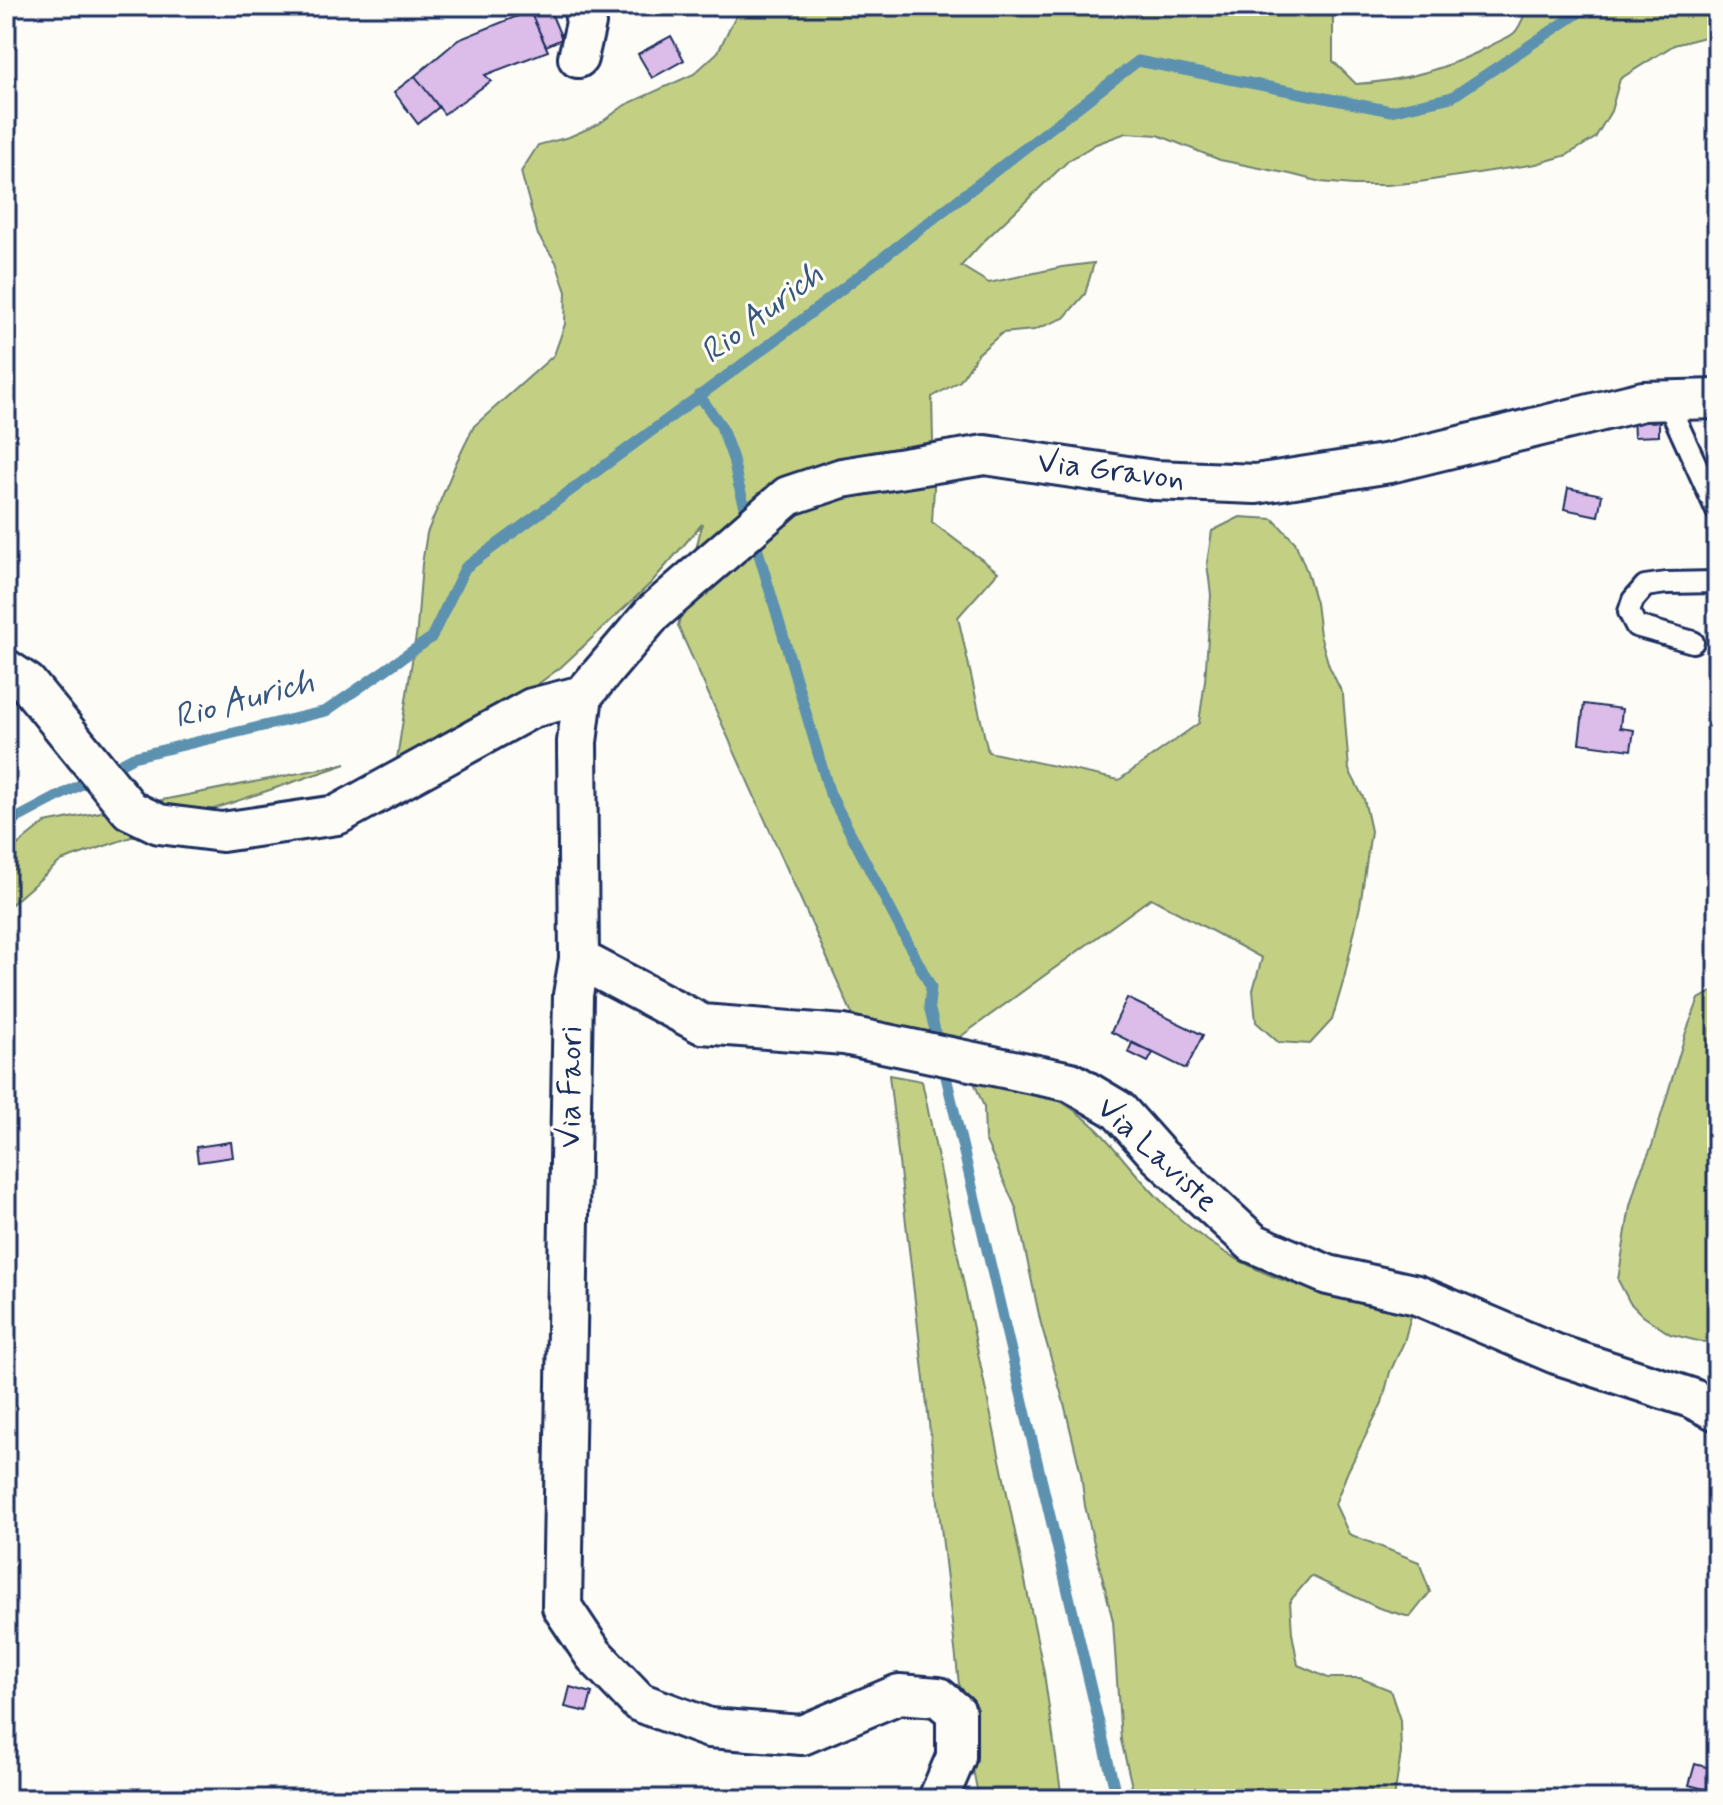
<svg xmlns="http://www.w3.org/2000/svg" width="1723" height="1805" font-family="Mynerve,sans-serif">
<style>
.green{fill:#c3d084;stroke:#6f8071;stroke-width:2}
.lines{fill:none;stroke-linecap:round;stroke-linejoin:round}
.stream{stroke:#5b91b0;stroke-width:11}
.building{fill:#dcbce8;stroke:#1b2f5e;stroke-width:2}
.service-casing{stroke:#1b2f5e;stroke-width:26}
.minor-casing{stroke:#1b2f5e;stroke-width:44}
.service{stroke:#fdfcf7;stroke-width:20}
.minor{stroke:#fdfcf7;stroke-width:38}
.labels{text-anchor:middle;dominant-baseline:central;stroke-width:6;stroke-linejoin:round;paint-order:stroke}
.street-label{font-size:32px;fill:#1b2f5e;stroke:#fdfcf7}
.water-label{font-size:34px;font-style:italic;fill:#365880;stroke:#fdfcf7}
</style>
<rect width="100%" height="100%" fill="#fdfcf7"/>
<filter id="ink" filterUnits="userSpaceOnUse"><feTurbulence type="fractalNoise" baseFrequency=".0125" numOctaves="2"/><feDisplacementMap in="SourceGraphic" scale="16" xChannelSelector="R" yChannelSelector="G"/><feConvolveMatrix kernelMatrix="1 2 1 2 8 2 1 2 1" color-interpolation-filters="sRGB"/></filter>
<g filter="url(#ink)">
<path class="green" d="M744,6H1333V61L1356,84C1405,81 1448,69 1492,45C1499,41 1508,38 1514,33C1521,27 1524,14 1528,6H1717V34L1674,45L1620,79L1611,111L1595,138L1567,155L1536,164L1419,182L1387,185H1353L1321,182L1290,174L1220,160L1158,135L1126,133L1096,144L1068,161L983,242L961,266L989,283L1062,267L1094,263L1085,294L1064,318L1034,330L1002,333L978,354L960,381L932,397L934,488L932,522L998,572L958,617L988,752L1119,780L1199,723L1205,681L1211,595L1207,563L1212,531L1240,517L1273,519L1295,542L1307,572L1316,603L1320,635L1329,666L1343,695L1349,770L1364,799L1371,831L1360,906L1344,979L1332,1020L1310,1044L1278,1042L1256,1022L1253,990L1262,958L1151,898L960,1037L854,1018L678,626L702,524L650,584L561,667L522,696L396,765L417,629L422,564L427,533L456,463L474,426L554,355L565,324L566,292L556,262L538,235L521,172L538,145L569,137L599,124L625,105L694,74L718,52L732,23Z
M346,764L61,861L6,909V854L45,823Z
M1717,989V1340L1702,1342L1670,1334L1643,1316L1630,1303L1618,1280L1630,1206L1639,1175L1652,1146L1686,1032L1699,999Z
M964,1057C1011,1077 1060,1093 1097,1129C1107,1139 1116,1150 1125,1161C1150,1190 1176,1219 1208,1241C1268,1284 1341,1300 1412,1312L1404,1342L1390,1372L1382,1403L1348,1471L1335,1504L1349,1534L1419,1562L1430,1592L1410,1617L1379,1608L1311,1576L1290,1601L1292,1633L1298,1665L1328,1678H1360L1390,1690L1400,1720L1401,1753L1394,1799H1135L1121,1740L1113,1621L1085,1506L1081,1474L1064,1403L1041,1324L1016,1208L985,1139L984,1107Z
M889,1075L922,1081L1044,1673L1062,1799H979L964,1726L966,1697L959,1684Z"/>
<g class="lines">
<path class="stream" d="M699,395L721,426L733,459L738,483L830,794L931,987L929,1006L939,1047
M6,824L133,757L326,711L431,638L465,568L777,339L1138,61L1391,111L1452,97L1589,6
M943,1064L1117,1799"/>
</g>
<path class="building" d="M549,8L562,39L546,46L532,16Z
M530,11L548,51L485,75L491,81L444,114L415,76L458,40Z
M671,36L684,60L652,78L638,54Z
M415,76L439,107L418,124L394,92Z
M1659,415V436L1634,437L1633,416Z
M1568,488L1602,495L1598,516L1564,509Z
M1584,704L1622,709L1620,728L1634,730L1631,750L1579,743Z
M1127,998L1203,1035L1186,1069L1111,1032Z
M1132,1043L1153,1053L1148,1062L1128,1052Z
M231,1142L233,1157L198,1162L196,1147Z
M570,1687L592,1693L587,1712L565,1707Z
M1695,1764L1717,1770L1715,1792L1689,1785Z"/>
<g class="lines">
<defs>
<path id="service" d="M1667,401L1717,511
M1693,642L1636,626L1629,612L1633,600L1645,586L1666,583L1717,582"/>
<path id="minor" d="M578,58L586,23L583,6
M6,669L27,683L130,810L159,824L222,832L337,815L532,708L583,695
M583,695L577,742L579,959L573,995L562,1607L594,1655L639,1702L709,1728L802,1735L899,1694L938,1697L956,1712V1757L938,1799
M583,695L652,614L788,496L842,478L985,455L1154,480L1256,484L1390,463L1643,401L1717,399
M579,959L702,1024L844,1035L1071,1082L1118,1110L1159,1156L1253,1243L1328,1275L1417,1295L1556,1354L1691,1398L1717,1411"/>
</defs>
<use href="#service" class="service-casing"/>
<use href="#minor" class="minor-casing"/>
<use href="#service" class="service"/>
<use href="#minor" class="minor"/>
</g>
</g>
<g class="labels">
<g class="street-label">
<text transform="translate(1111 471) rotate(7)">Via Gravon</text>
<text transform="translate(571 1087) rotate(-89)">Via Faori</text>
<text transform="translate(1157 1155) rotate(43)">Via Laviste</text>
</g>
<g class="water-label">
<text transform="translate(762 314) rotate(-37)">Rio Aurich</text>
<text transform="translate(244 700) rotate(-15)">Rio Aurich</text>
</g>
</g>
<rect width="1723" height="1805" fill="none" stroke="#fdfcf7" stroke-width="32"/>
<rect x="16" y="16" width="1691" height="1773" fill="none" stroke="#1b2f5e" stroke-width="3" filter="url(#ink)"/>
</svg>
